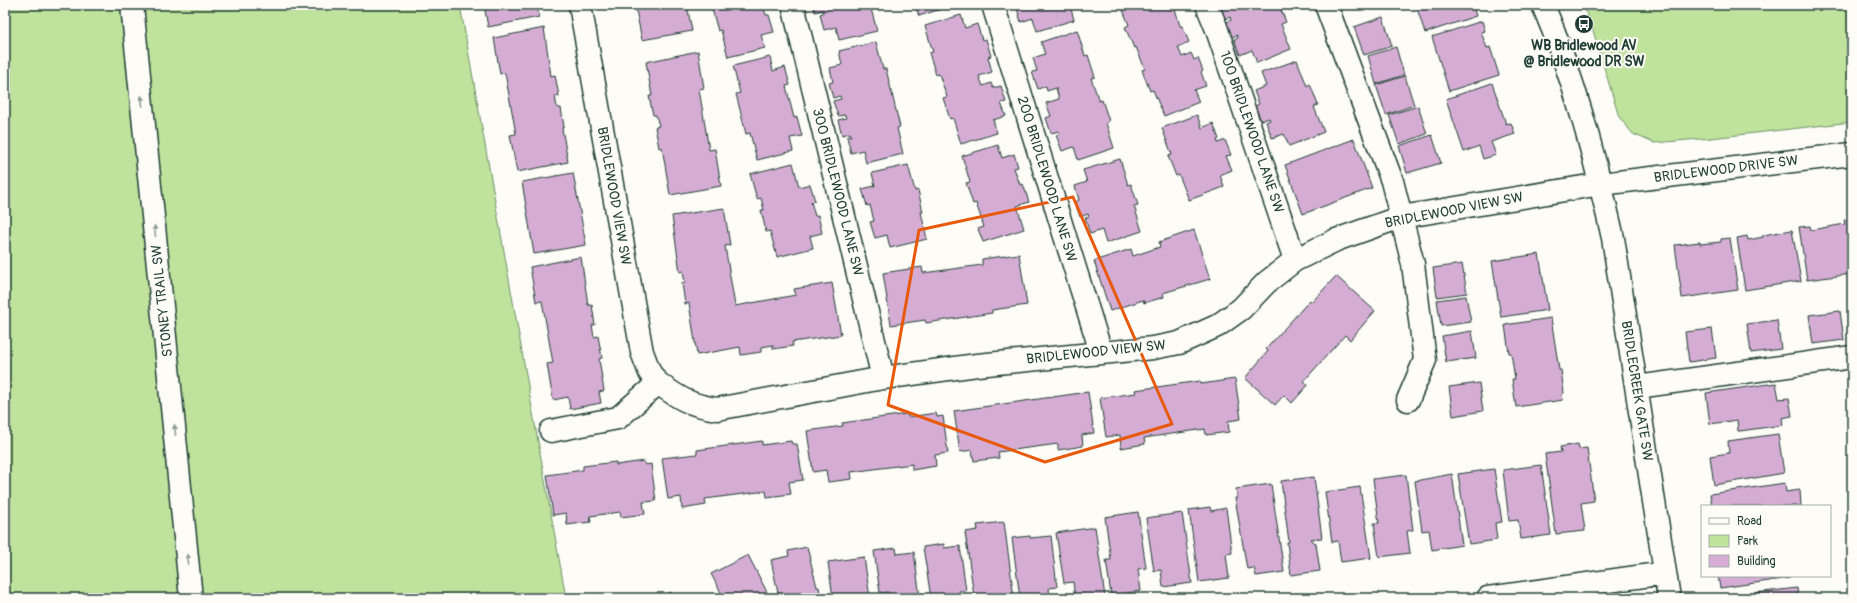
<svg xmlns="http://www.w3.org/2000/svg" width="1857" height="603" font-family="Pangolin,sans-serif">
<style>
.green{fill:#bfe39d;stroke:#6f9068}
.building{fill:#d5add4;stroke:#1f3d34}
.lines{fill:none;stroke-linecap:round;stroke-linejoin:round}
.minor-casing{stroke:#1f3d34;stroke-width:25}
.highway-casing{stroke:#1f3d34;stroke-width:25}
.minor{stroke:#fdfcf7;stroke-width:22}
.highway{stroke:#fdfcf7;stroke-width:22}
.oneway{fill:#8e9c96}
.marked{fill:none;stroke:#e8590c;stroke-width:3;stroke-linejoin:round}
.labels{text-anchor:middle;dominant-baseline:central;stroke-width:4;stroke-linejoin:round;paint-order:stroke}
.poi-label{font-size:14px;font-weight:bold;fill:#1f3d34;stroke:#fdfcf7}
.street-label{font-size:14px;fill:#1f3d34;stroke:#fdfcf7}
</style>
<rect width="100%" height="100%" fill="#fdfcf7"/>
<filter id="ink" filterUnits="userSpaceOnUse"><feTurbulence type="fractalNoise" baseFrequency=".025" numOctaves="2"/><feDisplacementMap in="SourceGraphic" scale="8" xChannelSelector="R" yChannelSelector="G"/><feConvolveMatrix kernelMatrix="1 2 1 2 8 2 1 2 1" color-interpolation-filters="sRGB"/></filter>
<g filter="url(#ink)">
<path class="green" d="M5,5H460L566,598H5Z
M1583,5H1852V122L1711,138L1654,143L1633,134L1619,117L1591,24Z"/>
<path class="building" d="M484,5H537L539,17L488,27Z
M635,5H687L692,31L642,40Z
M715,5H763L766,15H769L774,32L761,35L765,48L728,57L721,30L718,31L712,9L715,8Z
M813,5H870L877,31L839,40L836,27L824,30L820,14L823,13V10L815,12Z
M915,5H954L919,16Z
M1016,5H1070L1074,20L1037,31L1033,18L1021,22Z
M1121,5H1174L1180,26H1182L1189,42L1178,47L1182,57L1191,53L1194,60L1198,58L1203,71L1201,72L1206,86L1194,90L1199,102L1164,116L1153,90L1150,91L1142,70L1145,69L1136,47L1134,48L1125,27L1129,25Z
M1218,5H1279L1286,22L1281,24L1291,49L1257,63L1252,50L1240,55L1234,39L1238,38L1237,35L1230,38L1224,23L1231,20L1230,17L1222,20Z
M1416,5H1469L1470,7L1473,6L1476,16L1425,33Z
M961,15L965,28L977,24L982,40L986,39L991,56L988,57L992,72L979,76L983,86L991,83L993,88L1001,86L1006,102L1001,103L1006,116L993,120L997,133L961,144L953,118L950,119L943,98L947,97L939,74L936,75L929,53L933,52L925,26Z
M1383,17L1392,46L1364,55L1354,27Z
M1482,21L1485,31L1481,32L1487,48L1490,47L1499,75L1449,91L1432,37Z
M544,28L551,76L555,75L559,96H555L557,108H561L564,127L562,128L568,162L517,172L510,135L516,134L505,73L500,74L494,38Z
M1077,30L1085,56L1088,55L1095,77L1091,78L1099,101L1102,100L1109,121L1106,123L1114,148L1078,160L1074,147L1062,151L1056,135L1060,133L1059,131L1051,133L1046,118L1051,116L1046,103L1059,99L1056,88L1047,91L1046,86L1038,89L1032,72L1037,71L1033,58L1045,54L1041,42Z
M876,42L883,69H886L900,127L897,128L903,154L866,163L863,150L851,153L847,137L851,136L850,133L842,135L838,120L846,118L845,115L838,116L833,101L841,99L840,96L833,98L829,83L833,82L830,68L842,65L839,51Z
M1396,47L1404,75L1376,84L1368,56Z
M698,51L704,88L699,89L709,150L715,149L721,186L670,195L662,147L659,148L655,127L659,126L656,115H653L649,96H652L646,62Z
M770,57L773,71L785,67L790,85L786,86L794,118L797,117L802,136L790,138L793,151L757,160L750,133L746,134L736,94L740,93L733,66Z
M1297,60L1307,86L1310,84L1318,105L1314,107L1324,132L1289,146L1284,134L1272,138L1266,122L1270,120L1269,118L1261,121L1255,106L1259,104L1254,91L1266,86L1261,73Z
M1405,76L1414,105L1386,115L1376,85Z
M1492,83L1506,124L1511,123L1515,134L1491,142L1496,155L1483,159L1479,146L1464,152L1446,99Z
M1418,106L1427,134L1399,144L1389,115Z
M1197,115L1202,128L1213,123L1219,139L1217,140L1218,143L1225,140L1231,155L1226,156L1232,170L1220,175L1224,187L1189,200L1179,175L1176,176L1168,156L1172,155L1162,128Z
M1432,135L1441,163L1407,173L1399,146Z
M1354,139L1372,188L1303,214L1285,165Z
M998,145L1002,158L1014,154L1018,167L1014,168L1020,185L1023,184L1029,202L1017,206L1024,229L983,242L978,229L984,227L976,203L973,204L966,183L970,182L962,156Z
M1120,159L1128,185L1131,184L1138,205L1134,206L1142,231L1106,243L1102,230L1090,234L1085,218L1089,217L1088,214L1080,217L1075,202L1079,200L1075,186L1087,182L1083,170Z
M793,163L799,187L810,184L815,201L811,202L815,216L818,215L822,233L810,236L813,248L777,257L770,231L766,232L761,210H764L761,198L757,199L750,174Z
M908,165L915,191L918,190L923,212H921L927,239L890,248L887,235L875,238L870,222L874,221L870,205L867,206L862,189L875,186L872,173Z
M573,173L586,245L534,254L522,182Z
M724,208L730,245L725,246L735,306L796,295L794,289L832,283L841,335L792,342L793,346L773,349V345L761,347V352L741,355L740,347L697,355L689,303L685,304L682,283H685L683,271L680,272L672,216Z
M1852,219V274L1807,280L1799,227L1810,226L1811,230L1845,224L1844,220Z
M1194,230L1210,279L1163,293L1164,297L1144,303L1143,300L1110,311L1094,261L1131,249L1133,256L1160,247L1159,242Z
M1792,230L1801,281L1745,290L1737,238L1747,236L1748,240L1763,237V235Z
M1730,238L1738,290L1682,298L1675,245L1700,242V244L1721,242V239Z
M1019,254L1027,305L992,310V313L926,323L925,320L891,325L883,273L922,267L923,273L982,265V259Z
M1539,254L1548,310L1501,317L1492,261Z
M581,257L588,305H592L595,325H592L594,337L598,336L602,358L599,359L604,391L599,392L601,403L570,409L568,397L553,400L547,364L553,363L542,301L536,302L530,267Z
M1462,264L1467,293L1437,297L1433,268Z
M1336,276L1375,311L1350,340L1345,335L1304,381L1308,385L1292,403L1284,395L1275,405L1245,378L1268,351L1266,349L1310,300L1312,302Z
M1466,296L1471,322L1441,326L1437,300Z
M1840,311L1844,340L1813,344L1809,315Z
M1551,318L1559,370H1561L1564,393L1562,394L1563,400L1516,407L1512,379H1515L1511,353H1509L1505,325Z
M1777,320L1781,349L1751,353L1747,324Z
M1712,329L1716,358L1689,362L1685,332Z
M1472,331L1476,358L1446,362L1442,336Z
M1235,379L1241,419L1228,421L1229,432L1206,435L1205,429L1144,438L1145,444L1121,448L1120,435L1106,437L1100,398L1136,393L1135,390L1200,381L1201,384Z
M1479,383L1483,411L1453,416L1449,387Z
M1776,383L1779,399L1789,398L1792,416L1782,418L1783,425L1740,431H1738L1737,420L1710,424L1706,393Z
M1088,392L1094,433L1082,435L1083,446L1058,450V444L998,452L999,458L974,461L972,450L960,452L954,411Z
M936,413L937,417L943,416L948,453L935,455L936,466L912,470V464L851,472L852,479L828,482L826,470L813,472L807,431L843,426L842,423L907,414L908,417Z
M1778,434L1784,473L1714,485L1710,456L1729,453L1728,441Z
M762,441V445L791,441L792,444H797L803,480L789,482L791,494L767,497L766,491L705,499L706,505L682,509L681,497L668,499L662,458L697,454V450Z
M1578,444L1579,449L1587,448L1594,501L1581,503L1585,531L1556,534L1545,454L1561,452L1560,447Z
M644,461L645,465L651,464L656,501L643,502L645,514L621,517L620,512L590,516L591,522L567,525L566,513L553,515L547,475L583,470V466L616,462V465Z
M1541,465L1551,535L1521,539L1518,520L1509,521L1503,470Z
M1494,469L1502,522L1495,523L1497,540L1469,544L1458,474Z
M1452,474L1462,545L1432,550L1429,530L1422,531L1415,481Z
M1406,475L1413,530L1407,531L1410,553L1379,557L1374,523H1379L1373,479Z
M1314,477L1322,538L1311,539L1316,544L1320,571L1291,575L1287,542H1289L1281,481Z
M1785,483L1786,492L1800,490L1801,506H1712L1710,494Z
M1271,484L1284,572L1256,576L1254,568L1247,569L1235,498H1237L1236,489Z
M1360,487L1371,558L1341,562L1338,541L1332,542L1325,492Z
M1210,507L1211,511L1226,508L1232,553L1226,554L1229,578L1199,582L1189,510Z
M1138,512L1146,568L1138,569L1141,591L1111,595L1106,560H1111L1105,517Z
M1182,513L1192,583L1163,587L1161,570L1154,571L1146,518Z
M1004,522L1014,598H983L982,595L974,596L965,532L978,530L977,525Z
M1095,527L1105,597L1075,598L1073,582L1064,583L1056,533Z
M1030,536V538L1051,536L1057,587L1049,588L1050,598H1020L1012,538Z
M944,544V548L960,546L966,591H959L960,598H931L923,547Z
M807,547L817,587H819L821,598H779L771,560L789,556L788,551Z
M896,548L897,554L914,552L920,598H889L888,592L880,593L874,551Z
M748,555L770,598H724L711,574Z
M864,557L870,598H833L828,562Z
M1718,576H1789L1790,578L1720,588Z
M1797,588L1798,598H1726L1755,593Z
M670,592L678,598H665Z"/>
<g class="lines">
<defs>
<path id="minor" d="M580,5L642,352L650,373L658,383
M793,5L883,378
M993,5L1101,352
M1207,5L1216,27L1295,260
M1326,5L1392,181L1413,264L1425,360L1408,400
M1543,5C1575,80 1595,159 1613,238L1669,598
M1637,387L1852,357
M551,431L618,418L658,383C680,399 690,405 717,409L883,378L977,365L1153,348L1179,343L1217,326L1241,309L1267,282L1295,260L1336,240L1401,217L1601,184L1852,154
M1488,598L1665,573"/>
<path id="highway" d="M132,5L191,598"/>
</defs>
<use href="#minor" class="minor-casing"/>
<use href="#highway" class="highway-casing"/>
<use href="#minor" class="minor"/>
<use href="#highway" class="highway"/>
</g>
<defs><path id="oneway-solid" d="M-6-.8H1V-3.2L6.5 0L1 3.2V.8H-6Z"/></defs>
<g class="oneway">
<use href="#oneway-solid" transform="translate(142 101) rotate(-96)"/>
<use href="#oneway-solid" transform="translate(155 231) rotate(-96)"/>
<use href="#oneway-solid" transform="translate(175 430) rotate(-96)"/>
<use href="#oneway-solid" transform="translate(188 559) rotate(-96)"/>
</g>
</g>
<path class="marked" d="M1073,197L1172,424L1045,462L888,405L919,230Z"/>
<defs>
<symbol id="bus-disc" viewBox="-11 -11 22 22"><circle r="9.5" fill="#1f3d34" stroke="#fdfcf7"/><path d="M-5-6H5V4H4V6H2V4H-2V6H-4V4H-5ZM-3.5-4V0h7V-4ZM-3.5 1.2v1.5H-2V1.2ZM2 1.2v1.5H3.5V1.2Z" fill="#fff"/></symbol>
</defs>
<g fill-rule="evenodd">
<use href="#bus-disc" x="1573" y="13" width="22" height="22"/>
</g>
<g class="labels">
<g class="poi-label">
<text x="1584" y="45">WB Bridlewood AV<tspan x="1584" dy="16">@ Bridlewood DR SW</tspan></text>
</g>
<g class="street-label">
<text transform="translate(1252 132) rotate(71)">100 BRIDLEWOOD LANE SW</text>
<text transform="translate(1726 169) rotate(-7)">BRIDLEWOOD DRIVE SW</text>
<text transform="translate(1047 179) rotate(73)">200 BRIDLEWOOD LANE SW</text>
<text transform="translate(838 192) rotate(76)">300 BRIDLEWOOD LANE SW</text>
<text transform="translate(614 196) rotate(80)">BRIDLEWOOD VIEW SW</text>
<text transform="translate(1454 210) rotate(-11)">BRIDLEWOOD VIEW SW</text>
<text transform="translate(162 301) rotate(-96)">STONEY TRAIL SW</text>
<text transform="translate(1096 352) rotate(-6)">BRIDLEWOOD VIEW SW</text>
<text transform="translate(1637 391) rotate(81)">BRIDLECREEK GATE SW</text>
</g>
</g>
<rect width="1857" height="603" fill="none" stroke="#fdfcf7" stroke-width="20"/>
<rect x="10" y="10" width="1837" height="583" fill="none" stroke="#1f3d34" stroke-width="1.5" filter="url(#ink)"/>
<rect x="1701" y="505" width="130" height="72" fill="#fdfcf7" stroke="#a4b0a9"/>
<rect x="1709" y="518" width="20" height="6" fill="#fdfcf7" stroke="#a4b0a9"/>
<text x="1737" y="525" font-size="12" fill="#1f3d34">Road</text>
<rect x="1709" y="535" width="20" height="12" fill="#bfe39d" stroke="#a4b0a9"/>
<text x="1737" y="545" font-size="12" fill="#1f3d34">Park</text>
<rect x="1709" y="555" width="20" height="12" fill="#d5add4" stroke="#a4b0a9"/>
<text x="1737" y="565" font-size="12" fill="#1f3d34">Building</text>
</svg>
